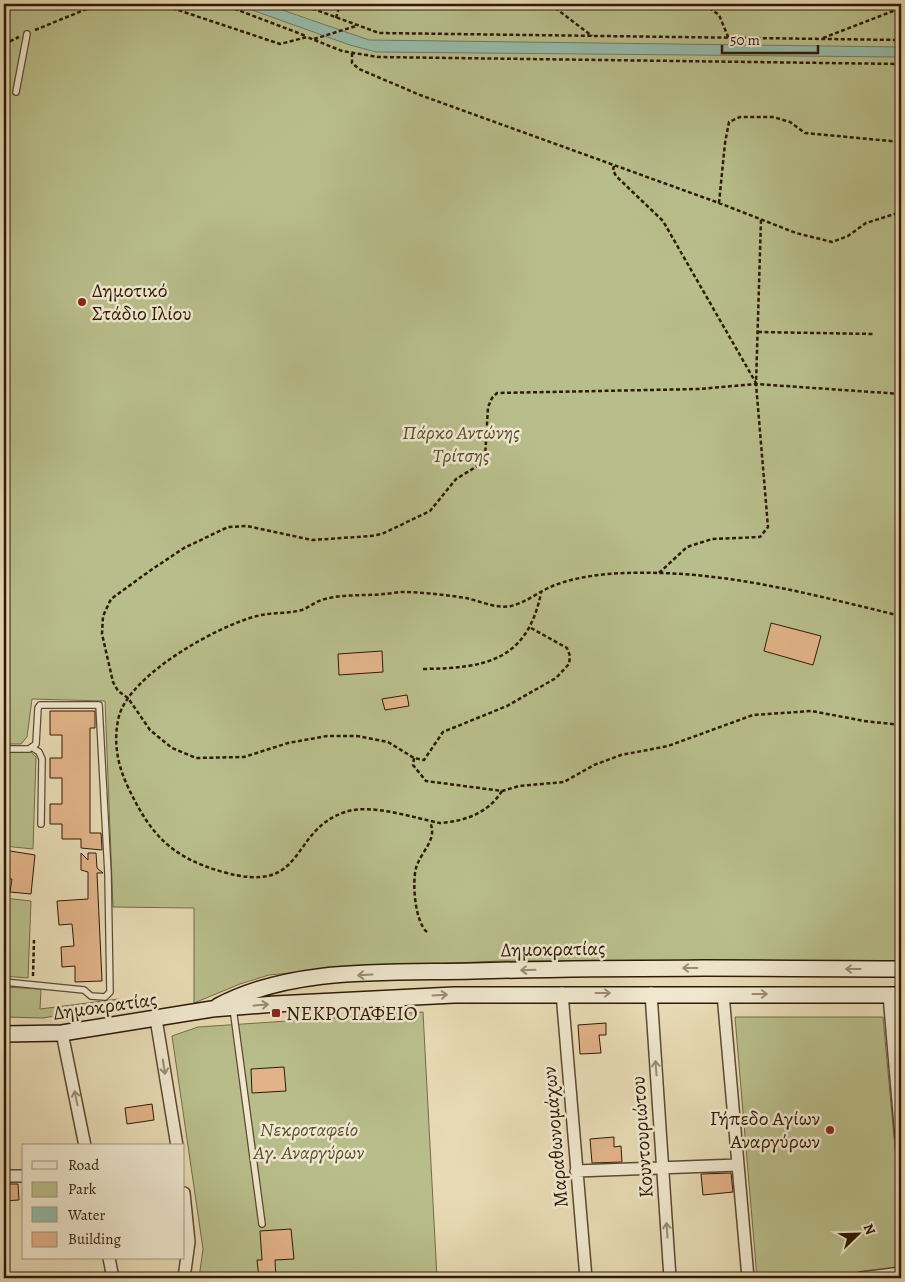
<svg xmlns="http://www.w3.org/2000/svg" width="905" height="1282" font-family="Alegreya,serif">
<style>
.green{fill:#b8be8b;stroke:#736c48}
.water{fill:#97bba9;stroke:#6d7b67}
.building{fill:#e2b388;stroke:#2e1a05}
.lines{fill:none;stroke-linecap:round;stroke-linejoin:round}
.lane-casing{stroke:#5c4a31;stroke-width:8}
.street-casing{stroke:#5c4a31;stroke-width:14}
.secondary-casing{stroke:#2e1a05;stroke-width:18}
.path{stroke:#2e1a05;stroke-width:2.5;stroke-dasharray:4 2.5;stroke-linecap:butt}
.lane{stroke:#efe7ce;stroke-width:5.5}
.street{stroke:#efe7ce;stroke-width:11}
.secondary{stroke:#efe7ce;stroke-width:15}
.oneway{stroke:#988b74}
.poi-dot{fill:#8f2418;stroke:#efe7ce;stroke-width:2}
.labels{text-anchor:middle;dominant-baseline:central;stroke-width:5;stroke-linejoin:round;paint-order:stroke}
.poi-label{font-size:20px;fill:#2e1a05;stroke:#efe7ce;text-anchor:start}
.park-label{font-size:20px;font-style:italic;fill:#574b2d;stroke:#efe7ce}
.street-label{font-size:20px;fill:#2e1a05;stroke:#efe7ce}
</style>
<rect width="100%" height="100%" fill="#e7dab4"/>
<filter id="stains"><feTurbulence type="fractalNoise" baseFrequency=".004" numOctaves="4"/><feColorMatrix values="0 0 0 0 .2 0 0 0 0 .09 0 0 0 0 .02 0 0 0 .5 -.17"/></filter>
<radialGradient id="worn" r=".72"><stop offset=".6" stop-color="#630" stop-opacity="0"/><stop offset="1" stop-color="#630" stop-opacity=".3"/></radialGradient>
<path class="green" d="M4,4H901V961H501L354,967L269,975L240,984L194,1003V908L113,907L105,701L32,699L27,737L21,744H4Z
M4,751L31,752L36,757L33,849L4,846Z
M4,898L31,901L28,978L4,976Z
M4,987L41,989L40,1009L119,999V1005L43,1018L4,1017Z
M423,1012L437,1278H199L203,1249L172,1036L198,1027Z
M735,1017H883L901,1214V1269L810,1278H757Z"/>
<path class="water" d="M235,4H265L369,40L901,47V57L376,52L350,45Z"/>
<path class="building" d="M771,623L821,636L813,665L764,651Z
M382,651L383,672L339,675L338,654Z
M407,695L409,706L385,710L382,699Z
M50,711H95V728H90V833H101L102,850L81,848V839H62V824H50V804H62V778H50V758H62V735H50Z
M4,850L35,855L31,894L10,892L12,879L4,878Z
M81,853L88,860V853H96L97,868L103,873H97L102,981L75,982V966L62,967L61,947L74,946L72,924L59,925L57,901L88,899V872L81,870Z
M606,1023V1035H599L601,1053L580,1054L578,1025Z
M284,1067L286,1091L252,1093L251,1069Z
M152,1104L154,1120L127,1124L125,1108Z
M614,1137V1147L621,1146L622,1162L592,1163L590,1139Z
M731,1173L733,1192L703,1195L701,1174Z
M4,1184H18L19,1200L4,1201Z
M291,1229L294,1259L275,1260L276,1278H259L257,1260H262L260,1231Z"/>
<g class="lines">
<defs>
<path id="lane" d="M16,92L27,34
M33,748L39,752L42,759L41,824
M4,749H29L36,744L38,708L40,705H99L108,874L110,992L105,997L91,996L84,990L4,982
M233,1008L262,1224"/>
<path id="street" d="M562,993L586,1278
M651,993L670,1278
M723,994L748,1278
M889,995L901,1137
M156,1019L177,1146
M62,1033L85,1146
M576,1171L738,1165
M4,1176H24
M184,1193L189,1242L184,1278
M109,1258L113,1278
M861,1278L901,1273"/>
<path id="secondary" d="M218,1006C293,966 390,973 474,971C616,967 759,968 901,969
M4,1034L62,1033L212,1009L275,1004L454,995H901"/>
</defs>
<use href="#lane" class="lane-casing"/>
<use href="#street" class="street-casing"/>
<use href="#secondary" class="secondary-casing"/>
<path class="path" d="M160,4L280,44L307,37L342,51L378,57L901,64
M222,4L306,36
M300,4L379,33L901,40
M550,4L592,36
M704,4L719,15L729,39
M336,18L340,4
M35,30L99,4
M823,38L901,8
M314,39L356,26
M4,44L19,37
M352,53V63L359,69L420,95L719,203L796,233L832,242L848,236L866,223L901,212
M614,166L613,170L616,176L663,221L756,383
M719,203L725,143L729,122L740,117H773L790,122L805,133L901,142
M758,332L874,334
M659,573L687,547L712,539L760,537L768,527L756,384L761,219
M531,628L567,648L570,656L569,664L556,678L507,706L443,732L424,760L414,758L388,742L357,736H327L288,743L244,757L196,758L172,748L150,730L128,698L118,691L113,682L102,634L103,616L111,599L151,570L184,548L228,527L247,526L312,540L371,536L382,534L430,511L456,479L479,465L485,458L488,407L492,398L497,393L699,389L756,384L901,394
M423,669C486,668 527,661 541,593
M414,758L413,765L426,781L502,791L519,786L564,782L594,765L621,755L668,746L753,715L812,711L864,721L901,725
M502,791C488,813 466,821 440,823C414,818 371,803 345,812C288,831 308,896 223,872C170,857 150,834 127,785C117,763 113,740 119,716C131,674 217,626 257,616C272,612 287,614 302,610C310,607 316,601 325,599C344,594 363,596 383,594C389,594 396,592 402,592C423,592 446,595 466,598C480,601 496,609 511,606C528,602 542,589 558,584C589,573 627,572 660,573C742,575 822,597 901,616
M427,932C415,922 412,883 416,868C421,851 438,840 430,822
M33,976L34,940"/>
<use href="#lane" class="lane"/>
<use href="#street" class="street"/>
<use href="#secondary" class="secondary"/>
</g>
<defs><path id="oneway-shaft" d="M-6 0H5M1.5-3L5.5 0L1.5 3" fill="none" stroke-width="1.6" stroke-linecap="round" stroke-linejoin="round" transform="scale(1.25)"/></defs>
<g class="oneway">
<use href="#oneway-shaft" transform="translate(690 968) rotate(-180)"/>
<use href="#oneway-shaft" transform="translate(853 969) rotate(-180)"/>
<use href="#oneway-shaft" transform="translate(528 970) rotate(178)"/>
<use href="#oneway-shaft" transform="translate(365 975) rotate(177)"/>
<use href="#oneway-shaft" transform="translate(603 993)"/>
<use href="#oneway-shaft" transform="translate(760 994)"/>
<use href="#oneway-shaft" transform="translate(440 995) rotate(-3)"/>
<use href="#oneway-shaft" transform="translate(261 1005) rotate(-5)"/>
<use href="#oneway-shaft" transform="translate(164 1067) rotate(81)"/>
<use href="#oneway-shaft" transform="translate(656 1068) rotate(-94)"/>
<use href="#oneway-shaft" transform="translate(76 1098) rotate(-102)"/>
<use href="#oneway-shaft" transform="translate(667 1230) rotate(-94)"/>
</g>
<g class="poi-dot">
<circle cx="82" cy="302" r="5"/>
<rect x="271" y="1008" width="10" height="10" rx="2.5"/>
<circle cx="830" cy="1130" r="5"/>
</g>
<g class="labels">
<g class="poi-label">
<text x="92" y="290">Δημοτικό<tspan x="92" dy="23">Στάδιο Ιλίου</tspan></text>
<text x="286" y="1013">ΝΕΚΡΟΤΑΦΕΙΟ</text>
<text x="820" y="1118" text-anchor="end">Γήπεδο Αγίων<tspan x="820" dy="23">Αναργύρων</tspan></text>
</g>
<g class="park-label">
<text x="461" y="432">Πάρκο Αντώνης<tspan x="461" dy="23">Τρίτσης</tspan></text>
<text x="309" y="1129">Νεκροταφείο<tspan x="309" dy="23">Αγ. Αναργύρων</tspan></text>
</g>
<g class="street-label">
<text transform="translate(553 949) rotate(-1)">Δημοκρατίας</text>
<text transform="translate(105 1006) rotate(-8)">Δημοκρατίας</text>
<text transform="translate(555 1137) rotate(-95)">Μαραθωνομάχων</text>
<text transform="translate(642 1137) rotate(-94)">Κουντουριώτου</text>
</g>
</g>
<rect width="905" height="1282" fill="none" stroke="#e7dab4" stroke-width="20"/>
<rect x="5" y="5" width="895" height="1272" fill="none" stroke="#2e1a05" stroke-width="2.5"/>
<rect x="10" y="10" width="885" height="1262" fill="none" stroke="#2e1a05"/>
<rect x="22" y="1144" width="162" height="115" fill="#efe7ce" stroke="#a2957e"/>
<rect x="32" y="1161" width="25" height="8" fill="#efe7ce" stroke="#a2957e"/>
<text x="68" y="1170" font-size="15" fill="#2e1a05">Road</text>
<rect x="32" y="1182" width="25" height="15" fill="#b8be8b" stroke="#a2957e"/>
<text x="68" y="1194" font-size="15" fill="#2e1a05">Park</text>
<rect x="32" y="1207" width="25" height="15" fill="#97bba9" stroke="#a2957e"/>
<text x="68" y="1220" font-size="15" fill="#2e1a05">Water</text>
<rect x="32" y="1232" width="25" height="15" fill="#e2b388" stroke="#a2957e"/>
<text x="68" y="1244" font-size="15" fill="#2e1a05">Building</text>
<g transform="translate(858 1234) rotate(67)" stroke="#efe7ce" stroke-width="4" paint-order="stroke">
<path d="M0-4L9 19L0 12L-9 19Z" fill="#2e1a05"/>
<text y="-8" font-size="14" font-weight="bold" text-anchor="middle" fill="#2e1a05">N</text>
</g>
<path d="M722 45v8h96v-8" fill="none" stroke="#2e1a05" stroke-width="2.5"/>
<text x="730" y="45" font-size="15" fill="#2e1a05" stroke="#efe7ce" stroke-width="4" paint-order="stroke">50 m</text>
<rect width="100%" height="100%" filter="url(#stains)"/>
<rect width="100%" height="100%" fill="url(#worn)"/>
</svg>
